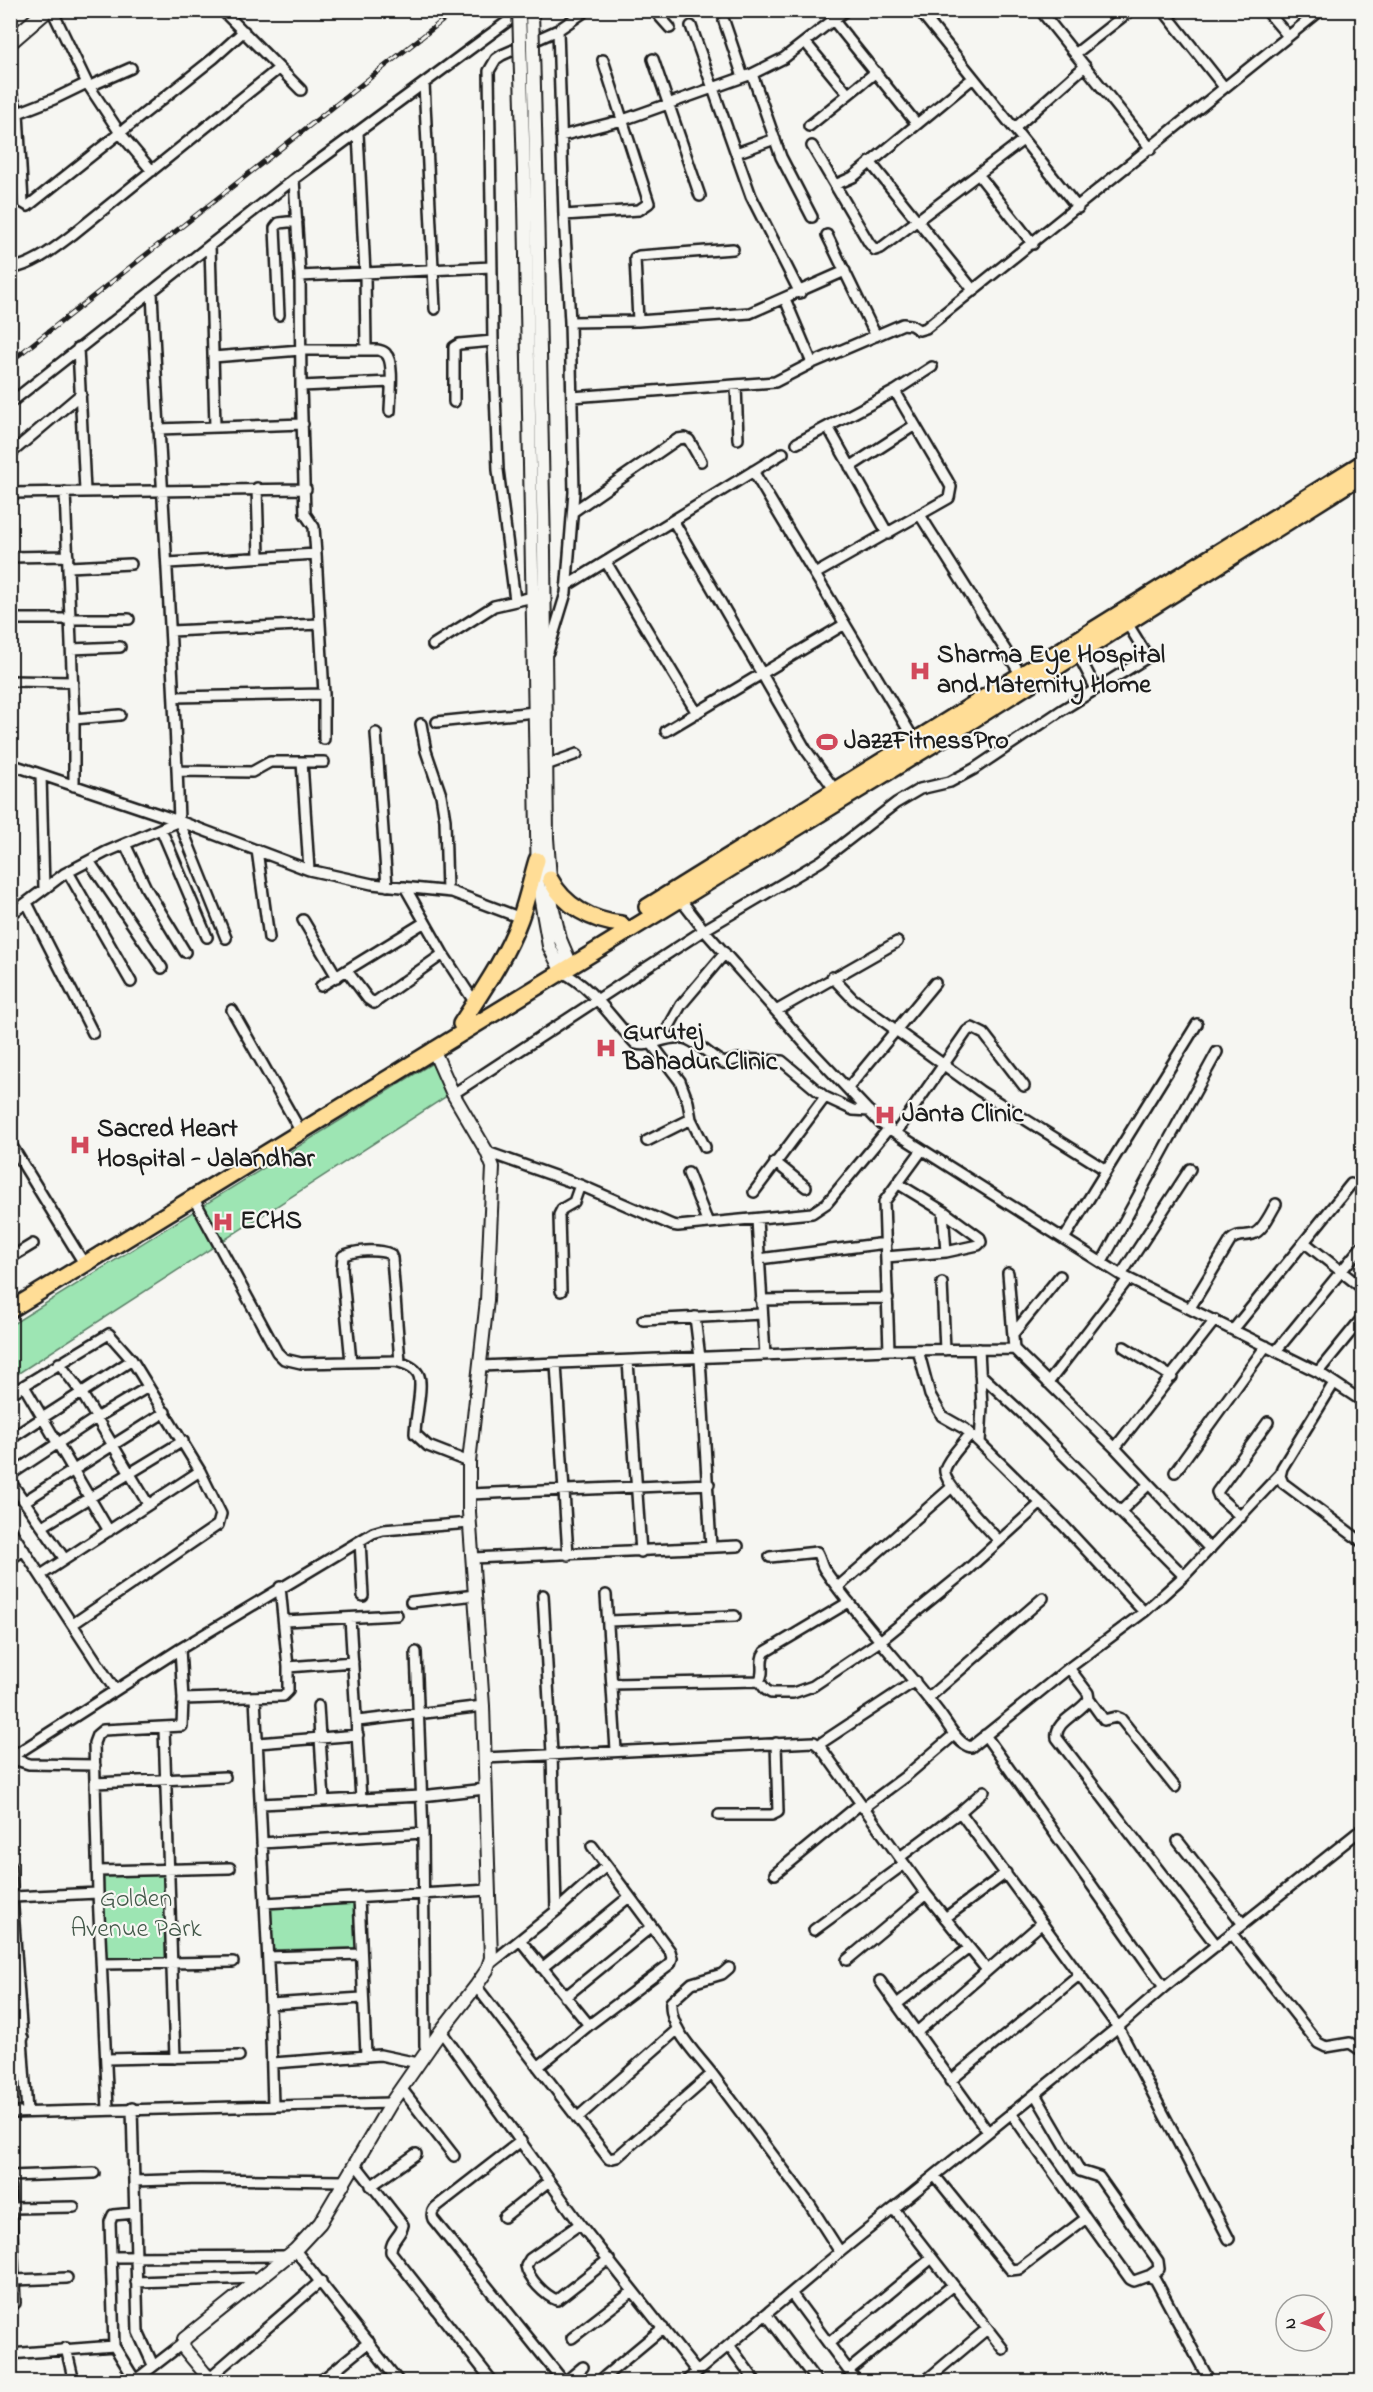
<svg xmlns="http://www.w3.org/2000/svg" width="1373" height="2392" font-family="'Indie Flower',sans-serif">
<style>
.green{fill:#9de5b3;stroke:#5c8068;stroke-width:1.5}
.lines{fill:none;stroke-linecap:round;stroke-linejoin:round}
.minor-casing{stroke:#1c1c1c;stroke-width:14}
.tertiary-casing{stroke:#1c1c1c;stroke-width:16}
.secondary-casing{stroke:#1c1c1c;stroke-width:18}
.primary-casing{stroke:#1c1c1c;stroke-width:20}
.minor{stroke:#f6f6f2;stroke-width:9}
.tertiary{stroke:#f6f6f2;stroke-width:12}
.secondary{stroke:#f6f6f2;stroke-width:14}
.primary{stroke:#ffdd96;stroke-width:15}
.rail-casing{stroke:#1c1c1c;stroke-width:5}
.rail{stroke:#f6f6f2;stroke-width:3;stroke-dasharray:9;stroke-linecap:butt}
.tertiary-bridge-casing{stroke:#1c1c1c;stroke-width:16;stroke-linecap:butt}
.tertiary-bridge{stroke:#f6f6f2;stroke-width:12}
.labels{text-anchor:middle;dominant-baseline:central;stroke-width:4.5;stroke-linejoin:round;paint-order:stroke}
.poi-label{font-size:26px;font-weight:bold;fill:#1c1c1c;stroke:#f6f6f2;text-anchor:start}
.park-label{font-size:26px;fill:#435849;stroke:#f6f6f2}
</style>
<rect width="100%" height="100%" fill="#f6f6f2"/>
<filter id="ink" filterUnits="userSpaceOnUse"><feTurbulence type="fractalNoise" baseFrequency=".0167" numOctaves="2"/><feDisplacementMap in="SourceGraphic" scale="12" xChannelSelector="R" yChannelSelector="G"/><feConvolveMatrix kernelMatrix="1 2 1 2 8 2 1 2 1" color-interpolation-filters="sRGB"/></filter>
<g filter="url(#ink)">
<path class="green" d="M434,1062L450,1094L11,1378V1325Z
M168,1869L171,1958L104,1963L100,1872Z
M358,1898L359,1948L269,1950L266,1903Z"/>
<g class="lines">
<defs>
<path id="minor" d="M52,10L87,83L120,133L152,171
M222,10L301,90
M654,10L670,28
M919,10L1078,208
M1040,10L1151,149
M1163,10L1224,87
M1266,10L1288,36
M724,21L743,77
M834,21L916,123
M928,21L941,10
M691,26L751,196L800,293
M805,42L848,94
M1075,54L1131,10
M653,59L700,196
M752,74L781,157L812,217
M424,83L435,309
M90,86L131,68
M10,90L18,113L23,203L28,206L214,58L244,31
M18,113L54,99L87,83
M809,126L876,72
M1015,128L1085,66
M358,133L365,274L366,349
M561,136L623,120L752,74L784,58L846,10
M812,146L869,243L875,250L881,248L1023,140
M736,153L775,139
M870,162L974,291
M978,174L1033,244
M294,179L300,276L301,386L305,514L314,527L316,554L324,694V739
M835,185L853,177L973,78
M564,215L639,210L649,203L603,60
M827,235L876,336
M210,245L215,426
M10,269C35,264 52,250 72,235L278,69
M300,276L492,267
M785,299L812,363
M279,315L275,228L279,223L297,221
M638,321L635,258L639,256L733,249
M570,322L638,321L750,313L845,271
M78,348L85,491
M213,357L301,350H378C379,350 385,352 386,354C395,362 390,400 390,411
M301,386L391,382
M736,386L738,439
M572,397L775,382L812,363L903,324L911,325L919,330L926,328L1321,10
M454,402V347L459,344L493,341
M10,403L294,179L519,13
M828,427L888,534
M158,429L303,424
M797,443L895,391L932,367
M10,454L81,394
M850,467L915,425
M753,471L915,741
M257,488L259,556
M65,492L74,719V786
M10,493L306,489
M574,511L678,439L685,438L689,440L701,461
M920,515L1023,678
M674,522L806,750L835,790
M10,557L68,556
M606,562L697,713
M168,563L316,554
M69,567L131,564
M815,574L949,498L951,487L946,478L895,391
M566,586L783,453
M515,600L498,470L493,341L489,71L496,59L502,55L558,30L587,10
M10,619H129
M171,631L319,624
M433,645L494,606L533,597
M71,649L120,647
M548,652L566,593L574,492L570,322L564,215L558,30
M1078,654L1096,689
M10,681L73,682
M175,697L324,694
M74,719L120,715
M437,722L535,712
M421,724L426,751L441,795L445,820L447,891
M666,731L845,624
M376,733L387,886
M302,762L309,870
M10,764L179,821L309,870L372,884L452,892L521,918
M546,765L577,754
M177,771L252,772L270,762H324
M41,775L44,889
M179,821L226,938
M161,829L207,937
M125,844L146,888L185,952
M257,850L269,938
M89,861L162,968
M68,872L131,982
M405,887L443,954L475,1003
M680,899L704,930L807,1046L880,1123L1121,1275L1318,1372L1362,1401
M27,903L93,1033
M10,915L64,874L106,852L179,821C173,644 160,468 152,292
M303,920L337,977
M347,971L368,999L374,1003L443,954
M562,972C594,988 611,1019 636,1044C651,1048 665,1035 683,1038C698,1041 710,1057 724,1063L738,1059L782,1061L825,1097L853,1110L869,1111
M832,977L853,999L980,1091L1106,1170
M321,986L425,922
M232,1010L301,1132
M776,1011L897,942
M662,1039L681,1005L725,953
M651,1043L680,1081L688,1102L691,1119L705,1147
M848,1088L935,983
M453,1094L704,930L821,861L896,803L920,789L950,782L974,769L1062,710L1148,657L1127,623
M896,1133L967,1031L972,1028L984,1034L1024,1086
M647,1141L691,1119
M10,1143L85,1265
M487,1152L580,1185L672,1225L678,1226L812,1213L827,1203L889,1128
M775,1162L806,1187
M688,1173L708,1223
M754,1192L825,1097
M194,1199L277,1352L284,1359L301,1363L395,1361C403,1363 416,1367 419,1376C423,1387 415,1419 415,1434L428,1446L469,1462
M943,1211L946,1252
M757,1219L765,1355
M1064,1239L1197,1024
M1304,1242L1362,1288
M886,1257L946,1252L978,1245L981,1242L980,1238L943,1211L897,1183
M10,1258L33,1244
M759,1259L886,1243
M1102,1262L1217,1052
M1008,1273L1014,1349L1115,1448L1210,1549
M1121,1275L1190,1169
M942,1283L945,1350
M561,1291L559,1215L562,1209L574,1202L580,1185
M761,1300L888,1298
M1190,1308L1231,1240C1238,1233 1244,1237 1253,1234C1263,1231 1271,1212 1276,1204
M695,1317L700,1358L711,1547
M643,1320L762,1314
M1233,1330L1351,1184
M1013,1334L1060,1276
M1124,1347L1172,1377
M979,1349L982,1407L980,1443
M889,1350L884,1202L922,1150
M918,1350L930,1395L942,1416L965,1429L980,1443L1063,1525L1144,1612
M1276,1351L1362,1246
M628,1361L641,1552
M351,1362L342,1268L343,1256C353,1250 379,1249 390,1254L392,1258L400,1362
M59,1363L81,1392L148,1504
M556,1364L568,1555
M481,1366L889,1350L1014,1349
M1318,1372L1362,1318
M980,1374L1022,1413L1184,1576
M1048,1383L1128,1279
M1334,1383L1282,1468L1280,1476L1283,1483L1362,1542
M24,1386L109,1531
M10,1394L109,1334L132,1360L200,1471L41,1575
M970,1434C963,1444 949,1457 945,1469C941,1482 989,1529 999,1541
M10,1439L132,1360
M1115,1448L1215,1320
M1175,1472L1266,1346
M10,1475L96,1418L148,1387
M10,1481L64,1558
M470,1494L709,1484
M25,1501L165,1412
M1120,1512L1149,1484
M1241,1517L1219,1497L1217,1492L1268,1422
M43,1526L183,1441
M10,1529L115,1690
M360,1541L363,1596
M770,1557L817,1552C820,1557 821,1564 824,1569C859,1620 903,1665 940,1714C948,1724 958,1745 971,1747L1069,1668L1144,1612L1184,1576L1280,1474
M473,1558L738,1546
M10,1559L24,1550
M280,1587L288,1667L353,1662
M838,1587L952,1487
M543,1595L552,1753L556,1911
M606,1595L616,1750
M411,1602L476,1595
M350,1618L361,1799
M285,1621L397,1615
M609,1621L735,1616
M73,1624L218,1525L221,1514L200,1471
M416,1652L423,1833L425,2046L428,2050
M1069,1668L1088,1693L1089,1699C1081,1713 1054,1721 1057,1738L1217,1946
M759,1681L766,1690L771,1693H793L813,1686L880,1641L966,1571L1041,1503
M612,1684L759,1681C766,1672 758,1661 765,1652L849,1602
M255,1697L270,2004L273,2105
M928,1698L1043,1598
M183,1699L283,1696L288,1691V1667
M1089,1699L1104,1720L1116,1717L1121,1719L1175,1787
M318,1706L324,1801
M358,1721L483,1706
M164,1729L175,2058
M985,1735L1164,1987
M258,1743L358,1735
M818,1745L915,1681
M10,1758L180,1649L373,1533L383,1530L470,1523
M10,1758L29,1764L95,1765
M484,1758L814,1742L821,1748L926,1894L987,1970
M95,1783L225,1777
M261,1804L421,1796L485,1789
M863,1808L906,1776L955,1734
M960,1812L1118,2027L1229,2239
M719,1815H772L778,1812L776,1743
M1178,1841L1243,1924
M262,1843L423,1833
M900,1857L960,1812L984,1791
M10,1865L27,2112
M98,1871L230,1868
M775,1874L860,1804
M13,1897L98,1893
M359,1897L366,2055
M265,1903L489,1890
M945,1918L1006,1873
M814,1930L904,1864
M1232,1934L1318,2043L1326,2047L1350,2043L1362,2051
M520,1940L589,2025
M268,1957L361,1954
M847,1960L926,1894
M103,1964L233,1962
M490,1964L556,1911L606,1866
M542,1968L629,1897
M880,1981L988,2132
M476,1986L609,2159L617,2157L712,2074L810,2205L840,2252
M565,1997L651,1927
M270,2004L362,1998
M897,2004L969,1948
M441,2031L580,2224L697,2372
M917,2032L1042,1923
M10,2039L23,2038
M107,2059L239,2056
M273,2063L380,2055L418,2063
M538,2067L589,2025L670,1964L672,1958L670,1951L592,1846
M712,2074C697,2054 669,2029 671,2002L692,1983L722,1974L729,1968
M950,2081L1080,1974
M401,2088L454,2156
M1035,2094L1080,2171L1099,2177L1158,2261L1159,2269L1149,2276
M132,2108L138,2332L153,2365
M108,2109L98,1893L94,1743L97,1735L103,1730L182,1726L183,1699L180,1649
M10,2113L391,2103
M1011,2113L1130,2279L1134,2281L1148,2276L1155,2279L1210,2382
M577,2118L678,2029
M521,2141L436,2207C432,2211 431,2214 433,2219L564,2382
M356,2165L403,2225C401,2236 390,2240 391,2252L493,2382
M10,2176L94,2173
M935,2176L1011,2270L1019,2269L1085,2219
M134,2181L200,2179L345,2181
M371,2186L416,2154
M10,2187L15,2303
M11,2208L74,2207
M894,2209L1003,2349
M504,2217L549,2181
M580,2224L530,2259L526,2266C528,2278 545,2296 557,2300L609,2259
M295,2250L399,2382
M111,2257L286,2256
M14,2280L67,2278
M136,2282L257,2278
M791,2293L857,2382
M766,2314L817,2382
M572,2338L633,2291
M829,2343L932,2258
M729,2345L756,2382
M66,2348L74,2382
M10,2354L114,2346
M849,2370L953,2285
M209,2378L321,2281
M603,2378L663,2328
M135,2380L114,2346L110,2222L113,2215L135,2213
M133,2382L182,2344
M320,2382L369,2342
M565,2382L583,2367
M685,2382L840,2252L1118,2027L1164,1987L1362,1829
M924,2382L987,2329"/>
<path id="tertiary" d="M525,203L538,884L549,946L562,972
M537,203L544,551L547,838L552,905L560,939L571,965
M212,2382L183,2347L184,2339L295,2250L320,2223L391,2103L441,2031L476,1986L487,1970L491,1958L483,1706L469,1512V1462L487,1300L493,1167L487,1152L453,1094L433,1049"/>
<path id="secondary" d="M10,42L47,10"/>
<path id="primary" d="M550,879C564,906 592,921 621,924
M647,907L1362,463
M461,1024C483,990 506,957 520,919C527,900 531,880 537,860
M10,1310L971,721L1362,475"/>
</defs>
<use href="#minor" class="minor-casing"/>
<use href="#tertiary" class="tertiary-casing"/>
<use href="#secondary" class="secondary-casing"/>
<use href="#primary" class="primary-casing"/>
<use href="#minor" class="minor"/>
<use href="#tertiary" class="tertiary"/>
<use href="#secondary" class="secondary"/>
<use href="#primary" class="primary"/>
<defs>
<path id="rail" d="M10,362L456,10"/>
</defs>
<use href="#rail" class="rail-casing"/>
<use href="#rail" class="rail"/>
<defs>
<path id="tertiary-bridge" d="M519,10L525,203
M532,10L537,203"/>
</defs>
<use href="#tertiary-bridge" class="tertiary-bridge-casing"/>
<use href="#tertiary-bridge" class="tertiary-bridge"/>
</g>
</g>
<defs>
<symbol id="hospital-bare" viewBox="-9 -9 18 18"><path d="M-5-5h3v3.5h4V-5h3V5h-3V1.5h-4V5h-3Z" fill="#d1495b" stroke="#f6f6f2" stroke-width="2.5" paint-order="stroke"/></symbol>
<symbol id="stadium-bare" viewBox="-9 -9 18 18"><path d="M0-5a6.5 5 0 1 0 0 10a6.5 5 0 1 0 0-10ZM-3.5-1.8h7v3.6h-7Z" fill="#d1495b" stroke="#f6f6f2" stroke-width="2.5" paint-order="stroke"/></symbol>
</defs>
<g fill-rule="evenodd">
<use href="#hospital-bare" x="905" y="656" width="30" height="30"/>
<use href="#stadium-bare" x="812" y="727" width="30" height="30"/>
<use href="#hospital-bare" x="591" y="1033" width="30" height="30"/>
<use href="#hospital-bare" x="870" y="1100" width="30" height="30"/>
<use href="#hospital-bare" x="65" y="1130" width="30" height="30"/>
<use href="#hospital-bare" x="208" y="1207" width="30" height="30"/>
</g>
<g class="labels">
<g class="poi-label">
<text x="937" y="656">Sharma Eye Hospital<tspan x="937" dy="30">and Maternity Home</tspan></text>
<text x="844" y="742">JazzFitnessPro</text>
<text x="623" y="1033">Gurutej<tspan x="623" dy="30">Bahadur Clinic</tspan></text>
<text x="902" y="1115">Janta Clinic</text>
<text x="97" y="1130">Sacred Heart<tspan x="97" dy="30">Hospital - Jalandhar</tspan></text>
<text x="240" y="1222">ECHS</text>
</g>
<g class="park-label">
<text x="136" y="1900">Golden<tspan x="136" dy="30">Avenue Park</tspan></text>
</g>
</g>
<rect width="1373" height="2392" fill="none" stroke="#f6f6f2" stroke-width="36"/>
<rect x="18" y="18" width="1337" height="2356" fill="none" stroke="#1c1c1c" stroke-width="2" filter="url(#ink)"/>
<g transform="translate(1304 2323) rotate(267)"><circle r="28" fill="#f6f6f2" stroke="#9f9f9c" stroke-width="1.5"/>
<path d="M0-4.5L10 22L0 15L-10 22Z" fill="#d1495b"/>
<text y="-9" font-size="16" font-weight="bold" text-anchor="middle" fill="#1c1c1c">N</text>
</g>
</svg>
